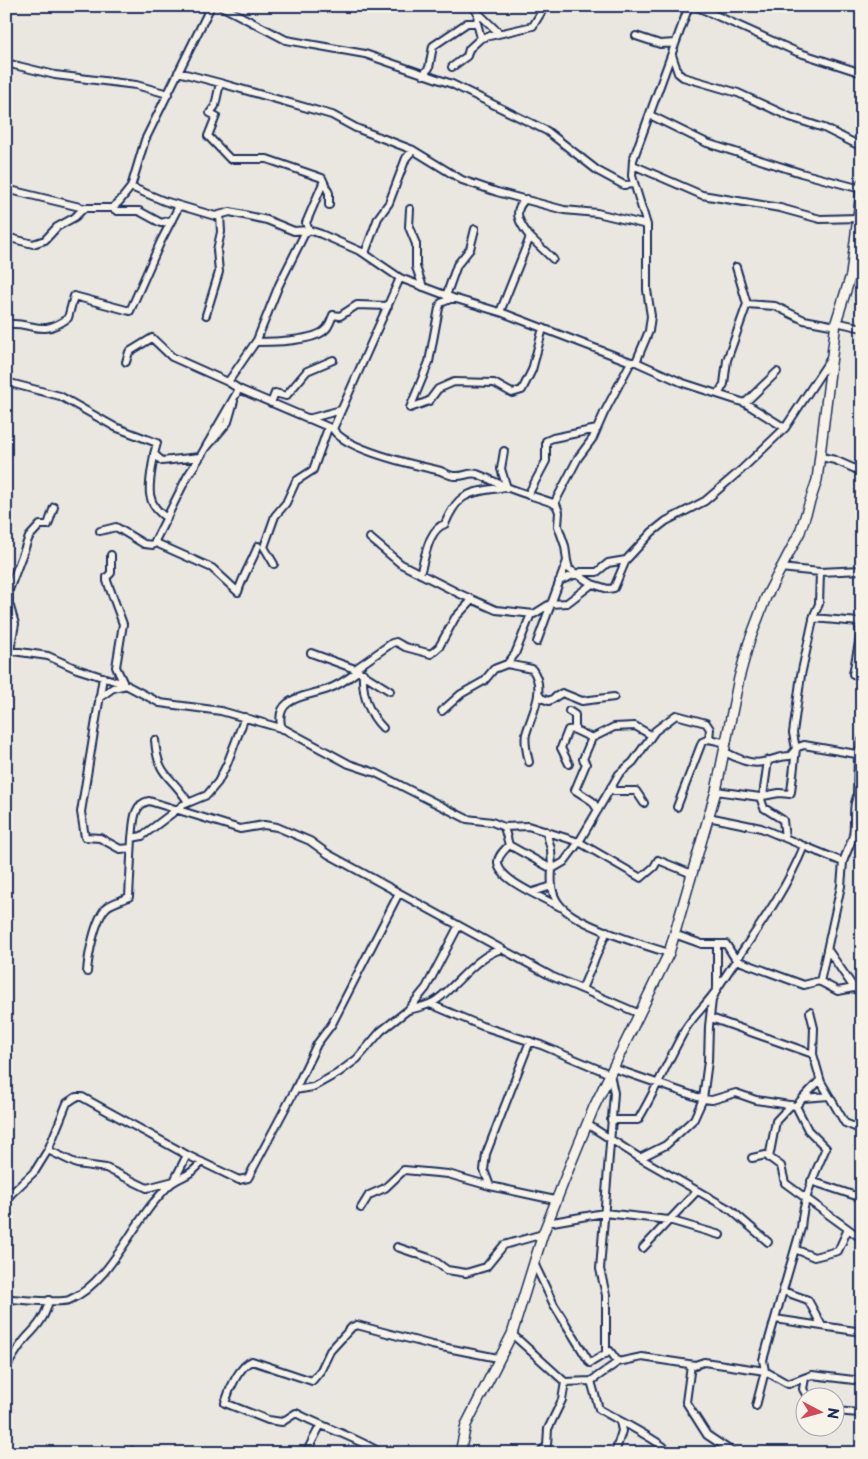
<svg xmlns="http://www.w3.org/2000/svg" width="868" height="1459" font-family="'Playpen Sans',sans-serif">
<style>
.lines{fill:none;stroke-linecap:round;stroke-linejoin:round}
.minor-casing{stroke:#1b2f5e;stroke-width:10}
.tertiary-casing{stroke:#1b2f5e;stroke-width:12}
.minor{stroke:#f7f3e8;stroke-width:6}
.tertiary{stroke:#f7f3e8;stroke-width:9}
</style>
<rect width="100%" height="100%" fill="#eae7e0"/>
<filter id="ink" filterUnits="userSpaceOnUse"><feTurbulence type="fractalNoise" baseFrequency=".02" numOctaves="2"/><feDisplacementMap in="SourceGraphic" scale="10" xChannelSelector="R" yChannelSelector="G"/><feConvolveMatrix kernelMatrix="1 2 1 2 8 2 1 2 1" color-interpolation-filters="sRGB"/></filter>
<g filter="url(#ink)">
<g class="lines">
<defs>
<path id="minor" d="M221,6L286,40L365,54L452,84L547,131L598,171L624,185L634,184
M471,6L499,33
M695,6L797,52L862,73
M477,23L481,38
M636,36L660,44L675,43
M672,55L678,73L683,77L738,93L790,117L824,128L862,147
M6,63L55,75L136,85L168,94
M452,67L467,56L469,49L481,38L533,26L545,6
M178,72L220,83L215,106L210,113L216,116L208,136L230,159H267L322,178L329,193V205
M423,75L429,68L433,46L467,23H477L478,14
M220,83L332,115L356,128L413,150L462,180L497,192L564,210L597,213L647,225
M650,115L707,143L801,173L861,189
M633,165L702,195L780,208L820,219L859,218
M131,187L164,201L215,216L230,212L267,220L294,231L309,230L321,234L362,252L400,278L453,298L503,313L631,362H636L683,383L745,403L785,428L831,358
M6,189L84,208H112L119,202L131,187L145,140L211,6
M526,199C511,211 520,224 530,237
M112,208L117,211H139L161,223L172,220
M410,209L409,227L416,244V267L423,287
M6,237L33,244L45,240L57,227L75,217L84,208
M365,253L378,218L389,203L406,158L413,150
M736,267L747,304
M446,296L457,265L470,249L475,229
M453,298L441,303L439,308L429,362L410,408L429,401L438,389L454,382L494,383L512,393L522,390L532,370L543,328
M500,312L530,237L553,259
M206,315L219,272L217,250L221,232L220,215
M836,322L862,328
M6,324C36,322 40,338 68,318L74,296L130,311L161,241L179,206
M256,342C272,342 316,341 326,329C329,326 331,320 333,315L340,316L357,305L388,306
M126,362L129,352L152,338L172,357L228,382
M636,362L649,331L651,316L647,290V225L632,176L633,160L689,6
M6,382L60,396L115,427L157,443L154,454L162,461L200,457L239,389L333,429L400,278
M239,389L228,382L257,340L279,285L304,235L309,230L306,223L323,183
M719,393L724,384L727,360L747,304L775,306L804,320L836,326
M271,403L275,393L286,396L307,371L333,360
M745,403L777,372
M308,419L341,410
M333,429C344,449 414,465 437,470C443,471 449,476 455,476C463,477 469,472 477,474C488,478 498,484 509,488C524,494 540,498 556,504L559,512L558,526L565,546L567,561L537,642
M207,447L228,422L234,401
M504,451L501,469L507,488
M154,454C151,480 141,502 167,518
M821,457L835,460L862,472
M528,495L546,461V441L553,438L597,429
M554,504L578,458L593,438L604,413L631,362
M100,531L116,527L144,544L153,545L187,477L200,457
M370,538L401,564L460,594L496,610L534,614L550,604L567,603L592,584L608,589L614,588L626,560L652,532L666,521L705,501L741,470L785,428
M156,543L212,568L238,592C243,575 252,562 258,546
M111,555V573L107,577V581L123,624L116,667L124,684
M567,561L569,569L592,584
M274,564L264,547L275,516L286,503L296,481L313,470L328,428
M780,568L820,572L862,570
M420,574C425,559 428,529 445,524C459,490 471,493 505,487
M559,581L581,572H597L608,563L626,560
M813,618L859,622L860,637L853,674L862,676
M6,650L48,656L77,669L124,684L160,703L221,711L284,729L349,764L376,773L467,819L492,822L504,827L509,845L552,869C551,882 551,895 560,905C576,925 643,945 669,953
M10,650L15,624L9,603V590L29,537L40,525H48L54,507
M311,653L355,669
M363,673C362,694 368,713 383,728
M103,677L81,812L85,837L100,838L120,849L131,848
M390,691L355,669L392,643L396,642L405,647L431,654L439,647L455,618L472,600
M538,693L541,698L549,701L562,693L582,701L614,697
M99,698L113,688L127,685
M442,711L461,694L484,681L494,669L507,664
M569,711L575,715V730L592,738L614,727L635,726L651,735
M282,729C272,696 307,697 328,689C339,685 349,678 358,671
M592,738L583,759L586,764L575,790L592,801L598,810
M155,740C158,778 170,773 188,802
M725,752C737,758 749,765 763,762C773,760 779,756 790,756L798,747L804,745L862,755
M529,762C527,753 524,743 526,734C532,713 547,689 532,669L507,664L515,654L531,614
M569,764L561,748L568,730L575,729
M611,787L614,791H636L644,803
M716,791L760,797L764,808L783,820L785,838
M857,794L858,756L862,740
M763,796L779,793L790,794L791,792L796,749L793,733L801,675L814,615L819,604L820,572
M761,799L763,796L768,760
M677,807L702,742L709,739
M708,817L761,828L804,846
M504,827L528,826L579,842L564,862L552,869
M546,831L551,849L552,869
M132,838C134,825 132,804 149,801L240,829L264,825L277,827L310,841L328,854L551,976L640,1014
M509,845C505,850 498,855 498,862C497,880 546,899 560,907
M692,874L658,860L654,867L641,878L579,842L619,774L633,762L655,731L676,715L706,723L710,729L709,739L727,743
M533,892L552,886
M674,934L702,944H726L736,960L804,985L819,981L838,991L854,988L862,991
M828,950L854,988
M87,972C88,957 95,918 107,907C112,903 122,900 129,897L132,838L142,836L183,805L207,795L218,782L227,764L245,717
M820,982L841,886L843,862
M582,989L607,931
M430,1004L482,1026L541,1045L610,1074L614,1093L600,1269L606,1295V1354
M409,1010C419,1007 430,1006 438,999C459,983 476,956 502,949
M810,1012L814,1028L813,1054L821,1082L845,1123L862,1130
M711,1018L813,1054
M530,1041L486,1154L484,1170L490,1186L555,1200
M613,1068L703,1099L712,1100L736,1093L756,1100L796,1106L808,1130L826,1148C814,1175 803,1199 801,1228L763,1360L765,1371L756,1406
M295,1090L317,1044L332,1024L399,893
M803,1098L820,1080
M796,1106L803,1098L829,1096
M611,1120H638C656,1090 669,1058 686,1028C695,1014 708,1003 717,989C747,942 783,898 804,846L843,862C846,853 851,844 853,835C856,819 850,802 862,789
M587,1124L640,1158L731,1210L768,1242
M48,1150L67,1103L76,1097H82L187,1155
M640,1158L666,1145L694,1119L703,1099L708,1061L709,1026L712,1000L717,989V945
M752,1158L766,1155L781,1166L785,1183L862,1239
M769,1158L776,1121L791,1105
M811,1181L862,1198
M6,1187L12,1193L35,1171L48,1150L77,1164L106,1168L147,1188L174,1181L187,1155L239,1180L248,1178L295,1090L313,1087L338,1073L357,1059L381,1031L408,1010L426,988L458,927
M6,1200L12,1193
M361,1208L369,1195L385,1188L404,1170L448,1174L490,1186
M547,1223L604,1213L669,1220L720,1235
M397,1247L432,1259L447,1270L466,1273L486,1267L504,1245L543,1234
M643,1248L697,1191
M795,1249L814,1257L838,1251L848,1229
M534,1263L554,1305L590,1363L610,1351L618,1362L642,1357L695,1365L704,1362L765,1371L788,1384L812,1375L862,1381
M783,1291L808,1300L822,1326
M6,1305L12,1299C22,1300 61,1303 69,1300C105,1286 130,1231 153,1203C159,1197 167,1185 175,1181C188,1174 191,1174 202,1162
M775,1319L862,1332
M512,1334L565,1382L562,1400L548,1429L547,1445L540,1453
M691,1365L686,1402L707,1435L734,1453
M6,1367C13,1357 19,1346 27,1337C38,1326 46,1316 49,1300
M805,1378L803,1389L807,1396
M591,1381L599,1409C621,1422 643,1432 664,1447
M565,1382L591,1381L618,1362
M836,1411L859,1413L862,1411
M130,1453L132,1451L135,1453
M306,1453L320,1426
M381,1453C354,1436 324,1428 296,1413L282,1422L268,1420L225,1403C229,1390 239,1366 252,1361L312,1381L321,1370L330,1351L352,1327L357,1325L432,1345L498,1358
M615,1453L622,1431L620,1421"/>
<path id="tertiary" d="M460,1453L466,1425L512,1334L543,1234L571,1163L594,1107L669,953L716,791L739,678L749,642L766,597L800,532L817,480L836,322L851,275L862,183"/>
</defs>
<use href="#minor" class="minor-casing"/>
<use href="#tertiary" class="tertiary-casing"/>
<use href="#minor" class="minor"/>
<use href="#tertiary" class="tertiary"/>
</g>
</g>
<rect width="868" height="1459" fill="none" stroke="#f7f3e8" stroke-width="25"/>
<rect x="12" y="12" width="843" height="1434" fill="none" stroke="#1b2f5e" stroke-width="2" filter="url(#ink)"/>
<g transform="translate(820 1412) rotate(96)"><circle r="24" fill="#f7f3e8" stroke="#9fa5b1"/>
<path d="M0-4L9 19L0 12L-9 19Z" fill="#d1495b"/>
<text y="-8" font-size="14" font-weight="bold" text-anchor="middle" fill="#1b2f5e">N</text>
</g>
</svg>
